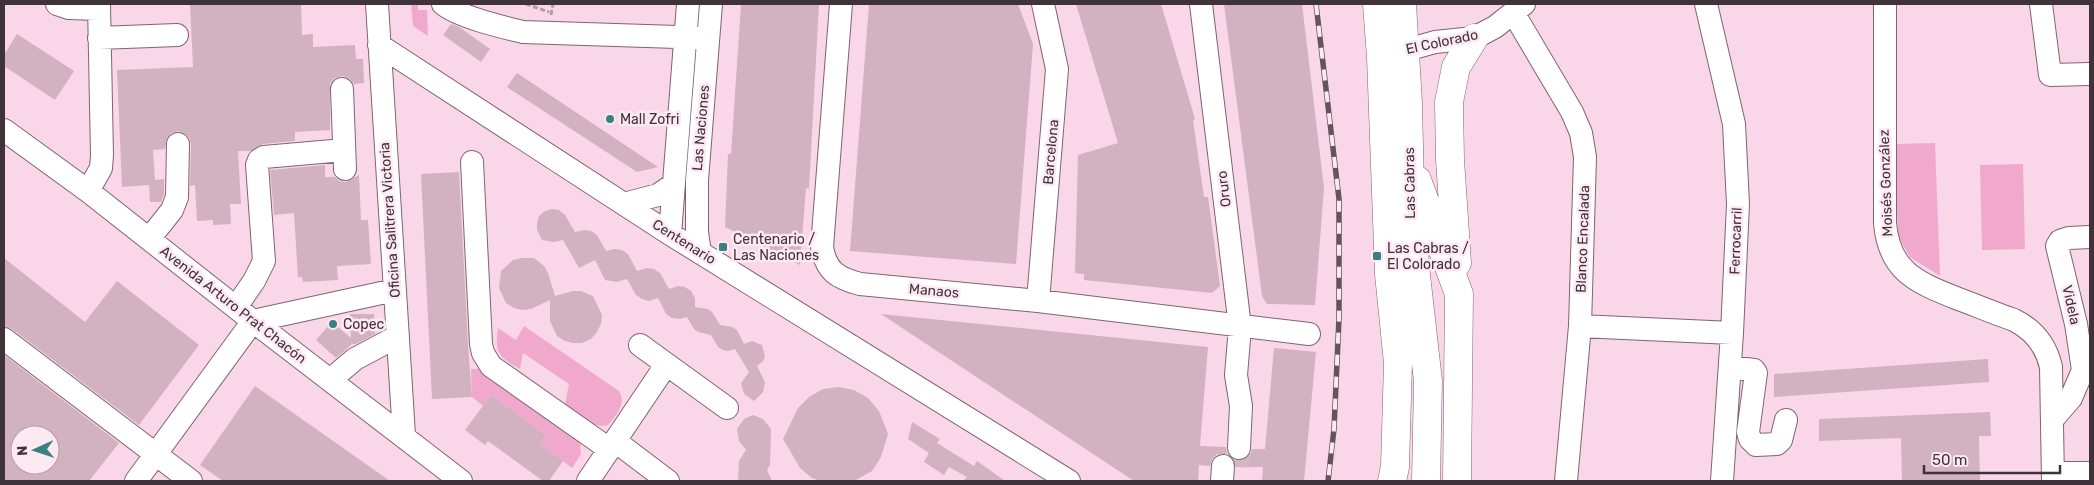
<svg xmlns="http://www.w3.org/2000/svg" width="2094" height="485" font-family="Rubik,sans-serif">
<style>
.green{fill:#f0a8cd}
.building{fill:#d2b1c1;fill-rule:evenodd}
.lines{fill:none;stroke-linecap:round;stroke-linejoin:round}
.minor-tunnel{stroke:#d4b6c5;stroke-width:22;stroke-dasharray:22 11;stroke-linecap:butt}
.minor-casing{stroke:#806371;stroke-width:24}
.major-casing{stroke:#806371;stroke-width:29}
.path{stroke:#b399a5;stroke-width:3;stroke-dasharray:5 2.5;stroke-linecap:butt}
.minor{stroke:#fff;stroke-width:22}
.major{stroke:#fff;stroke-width:28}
.rail-casing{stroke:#64535b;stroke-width:5.5}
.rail{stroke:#fee9f3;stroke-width:4;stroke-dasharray:11;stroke-linecap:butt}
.poi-dot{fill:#39817f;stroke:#fee9f3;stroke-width:2}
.labels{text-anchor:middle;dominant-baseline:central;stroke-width:5;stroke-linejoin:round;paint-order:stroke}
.street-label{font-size:14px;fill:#3f3238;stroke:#fee9f3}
.poi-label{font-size:14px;fill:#3f3238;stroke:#fee9f3;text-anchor:start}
</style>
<rect width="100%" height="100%" fill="#f9d7e8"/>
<path class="green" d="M411,4H418V10H427L428,36L413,26Z
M1935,143L1940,276L1910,257L1898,236L1895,144Z
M2023,164L2025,249L1982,250L1980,165Z
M524,326L619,391C627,404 616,415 608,425C593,430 576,412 565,404L569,384L523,353L520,369C499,357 494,353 498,328L516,340Z
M487,368L580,441L581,454L572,468L540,444L546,435L491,395L483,406L472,397L471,369Z"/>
<path class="building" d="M190,4H301L302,35L313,34V47L355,45L356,59H363L364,83L354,84L349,78L342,76L335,78L330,83V130L295,132V141L263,144L251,151H238L241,204H230L231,224L213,225V220L197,221L195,185L190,186L191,144L189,137L184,133L178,131L171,133L167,138L165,149L153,150L155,180L164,179V194L161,202H150L149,185L122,187L117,70L193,67Z
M741,4H819L809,189L806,188L800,265L725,227L728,154H731Z
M869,4H1018L1033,44L1016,264L850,251Z
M1076,4H1161L1195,119L1193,120L1204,197H1208L1220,286L1212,293L1084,280V274L1075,273L1078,155L1118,143Z
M1224,4H1302L1324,188L1315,305L1267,304L1262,296Z
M451,24L459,27L490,49L481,62L443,35Z
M17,34L74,71L55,100L4,66V55Z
M517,73L658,167L637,172L507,87Z
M325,165V177H335L339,181L346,182L359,175L361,220H368L371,264L337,266L338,280L303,282L302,277H298L294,213L274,215L270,170Z
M459,172L468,345L472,397L432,399L421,174Z
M552,209L559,210L565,215L575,232L584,230L591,231L597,235L606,251L615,249L622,250L628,254L637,271L647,268L654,269L660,273L669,289L678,286L685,287L691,291L695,298V307L708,309L712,312L720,325L732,327L737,330L744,344L752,341L762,345L765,356L763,361L757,366L765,382L763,392L754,401L744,394L741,383L749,372L735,349L728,351L723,350L718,347L711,335L698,332L694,329L687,317L680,319L672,318L666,314L658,298L649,301L642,299L636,295L627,279L617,282L605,280L595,260L579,268L563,240L554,242L542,240L537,230V223L539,216L545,211Z
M4,258L85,322L117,281L199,345L139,425L12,329L4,326Z
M521,258H534L544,266L548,273L555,296L573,291H581L593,296L602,315L601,324L597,332L591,339L582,343H573L565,341L557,336L550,321V300L531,309L522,310L514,308L506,303L499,288L501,271L513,260Z
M350,314H374L375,334L356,344H352L336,358L316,340L332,322L351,338Z
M881,314L1208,347L1200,446L1226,447L1227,454H1217L1212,459L1210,466L1199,465L1198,481H1134Z
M1274,348L1316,352L1304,481H1262L1263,467H1236L1235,460L1245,459L1250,455L1252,449H1265Z
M4,355L119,443L89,481H4ZM20,435H50V465H20Z
M1988,359L1989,382L1774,397V374Z
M255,386L390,481H223L200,465Z
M839,387L854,390L868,398L879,411L888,434L881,457L872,471L854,481H821L812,478L800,468L783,439L798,408L809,397L823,389Z
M491,395L546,435L540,444L563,461L549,481H543L488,441L485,445L465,430Z
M1990,412L1991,436H1979L1980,481H1902L1901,438L1819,441V419Z
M753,415L763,419L771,429L770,465L767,470L772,481H738L739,461L746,450L739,441L737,429L744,419Z
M912,422L940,439L937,443L974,466L977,461L1005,481H963L967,477L949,467L944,475L924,462L929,453L908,439Z"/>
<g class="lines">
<path class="minor-tunnel" d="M1238,467L1239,448"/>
<defs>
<path id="minor" d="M57,4L69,8L98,9
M377,4L404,435
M443,4C459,17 502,27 523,32L708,38
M841,4L822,247C826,271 837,278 860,284L1038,301L1309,334
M1201,4L1240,327L1236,375L1241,406L1239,448
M1706,4L1734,124L1738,204L1732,333L1722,481
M1885,4V223C1889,271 1916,282 1956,298C1975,305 1994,313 2014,320C2034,330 2046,345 2051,367L2053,481
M2041,4L2050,75L2090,74
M1514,14L1572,112L1581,133L1585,157L1580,326L1566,481
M99,38L177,35
M379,45L670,234L1069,481
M1389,55L1435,42L1474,38L1495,27L1524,4
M342,89L345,169
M4,130L88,191L253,321L461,481
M472,162L481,344L483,353L491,366L609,449
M88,191L101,168L102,155L99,4
M624,204L658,195L674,184
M670,234L688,4
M149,239L172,210L177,197L178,144
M700,253L697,232V180L711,4
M1038,301L1057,69L1043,4
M236,307L254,281L264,261L257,165L259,160L264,157L344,150
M1580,326L1732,333
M4,339L191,481
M640,345L727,408
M1730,367L1754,370L1756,373L1748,432L1750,439L1756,445L1777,444L1781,440L1786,420
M330,380L355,359L398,336
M2052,420L2071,398L2083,370L2076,324L2057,246L2060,241L2069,238L2090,237
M615,441L668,481
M2053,473H2090
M136,481L253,321L395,290
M588,481L666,365
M1222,481L1223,466"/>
<path id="major" d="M1377,4L1381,57L1389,274L1398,363L1395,467L1392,481
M1402,4L1408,103L1411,231L1428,381L1426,481
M1417,180L1459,294L1457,481
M1457,263L1450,160L1449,102L1456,67L1474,38"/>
</defs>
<use href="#minor" class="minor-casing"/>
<use href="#major" class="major-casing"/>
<path class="path" d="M526,4L549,12
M551,15L553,4"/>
<use href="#minor" class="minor"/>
<use href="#major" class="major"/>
<defs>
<path id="rail" d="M1316,4L1339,199V318L1334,429L1328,481"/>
</defs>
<use href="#rail" class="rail-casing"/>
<use href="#rail" class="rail"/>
</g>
<g class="poi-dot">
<circle cx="610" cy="119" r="5"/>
<rect x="718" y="242" width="10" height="10" rx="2.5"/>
<rect x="1372" y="251" width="10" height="10" rx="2.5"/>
<circle cx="333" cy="324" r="5"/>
</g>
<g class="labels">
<g class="street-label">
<text transform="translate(1442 42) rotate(-12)">El Colorado</text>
<text transform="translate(701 128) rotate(-85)">Las Naciones</text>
<text transform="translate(1051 152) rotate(-85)">Barcelona</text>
<text transform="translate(1410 183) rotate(-91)">Las Cabras</text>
<text transform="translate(1886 183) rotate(-92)">Moisés González</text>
<text transform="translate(1224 189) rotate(-97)">Oruro</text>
<text transform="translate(390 220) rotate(-94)">Oficina Salitrera Victoria</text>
<text transform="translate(1583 239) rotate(-88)">Blanco Encalada</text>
<text transform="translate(1736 241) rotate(-88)">Ferrocarril</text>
<text transform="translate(684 242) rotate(32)">Centenario</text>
<text transform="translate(934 291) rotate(5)">Manaos</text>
<text transform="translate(233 305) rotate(38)">Avenida Arturo Prat Chacón</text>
<text transform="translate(2071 305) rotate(77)">Videla</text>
</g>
<g class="poi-label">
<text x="620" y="119">Mall Zofri</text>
<text x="733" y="239">Centenario /<tspan x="733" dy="16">Las Naciones</tspan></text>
<text x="1387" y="248">Las Cabras /<tspan x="1387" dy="16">El Colorado</tspan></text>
<text x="343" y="324">Copec</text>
</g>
</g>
<rect width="2094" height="485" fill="none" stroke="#3f3238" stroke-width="10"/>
<g transform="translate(35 450) rotate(267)"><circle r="24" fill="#fee9f3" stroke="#b2a0a8"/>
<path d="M0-4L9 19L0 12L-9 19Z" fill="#39817f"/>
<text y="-8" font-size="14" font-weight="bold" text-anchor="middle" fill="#3f3238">N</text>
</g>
<path d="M1924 465v8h136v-8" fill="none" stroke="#3f3238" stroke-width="2.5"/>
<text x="1932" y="465" font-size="15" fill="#3f3238" stroke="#fee9f3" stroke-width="4" paint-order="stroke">50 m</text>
</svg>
